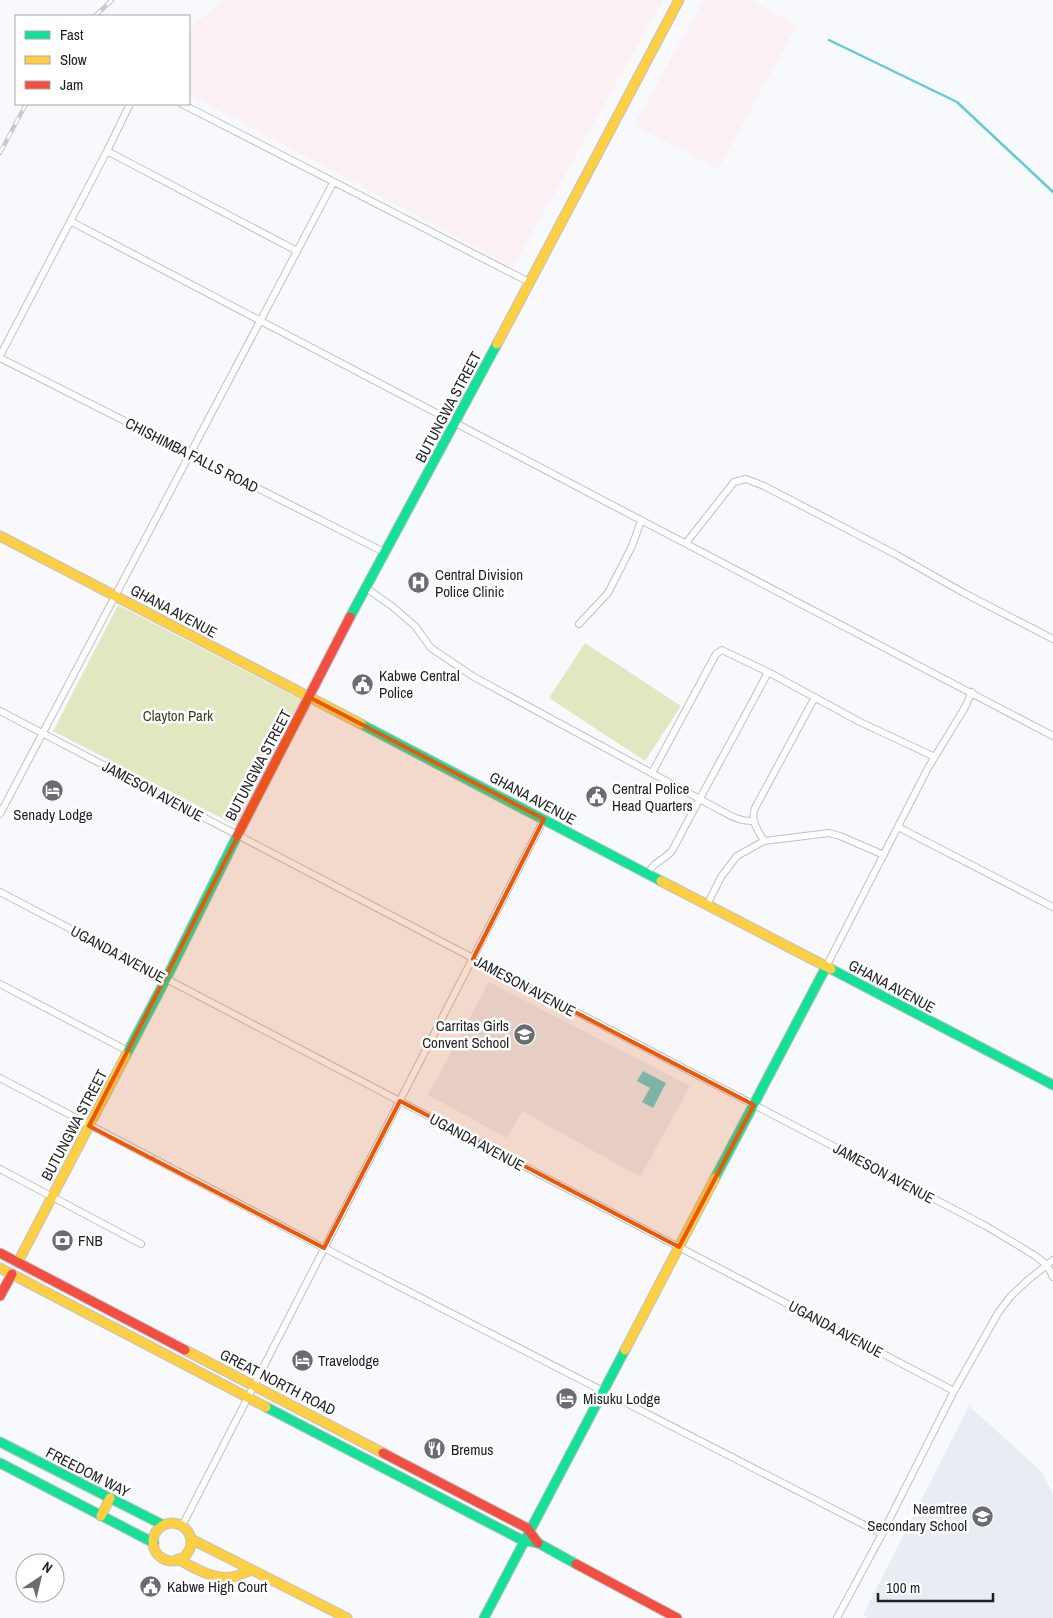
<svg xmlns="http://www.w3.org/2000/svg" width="1053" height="1618" font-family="'Archivo Narrow',sans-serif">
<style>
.commercial{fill:#fbf0f4}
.built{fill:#e8ecf3}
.green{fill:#e1e8c1}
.water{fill:#65cbd0}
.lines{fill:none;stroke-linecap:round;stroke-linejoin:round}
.stream{stroke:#65cbd0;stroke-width:2.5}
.street-casing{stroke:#bfc1c4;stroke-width:8}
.fast-casing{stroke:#bfc1c4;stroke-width:11}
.slow-casing{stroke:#bfc1c4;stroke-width:11}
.jam-casing{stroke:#bfc1c4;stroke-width:11}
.street{stroke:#fefeff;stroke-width:6}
.fast{stroke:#16e098;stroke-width:9}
.slow{stroke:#ffcf43;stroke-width:9}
.jam{stroke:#f24e42;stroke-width:9}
.rail-casing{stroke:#cacacb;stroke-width:4.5}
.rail{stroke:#fff;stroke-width:2.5;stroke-dasharray:8;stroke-linecap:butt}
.marked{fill:#e8590c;fill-opacity:0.2;stroke:#e8590c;stroke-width:4;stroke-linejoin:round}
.labels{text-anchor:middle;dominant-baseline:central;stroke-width:5;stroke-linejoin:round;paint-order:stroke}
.street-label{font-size:15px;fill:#1e2024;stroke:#fff}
.poi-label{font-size:15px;fill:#1e2024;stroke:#fff;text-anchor:start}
.park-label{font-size:15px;fill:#3b401b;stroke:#fff}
</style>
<rect width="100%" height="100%" fill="#f7f9fc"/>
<path class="commercial" d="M223,0H663L513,267L189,94V29Z
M704,0H751L797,25L718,169L634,125Z"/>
<path class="built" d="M489,982L690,1086L640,1177L522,1111L507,1138L428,1095Z
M969,1406L1043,1473L1053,1495V1618H869L863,1615Z"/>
<path class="green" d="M118,605L302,700L237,826L53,731Z
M585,643L681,706L645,761L549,698Z"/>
<path class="water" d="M643,1071L666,1083L653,1108L642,1102L650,1088L637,1081Z"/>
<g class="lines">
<path class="stream" d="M829,40L957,102L1053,192"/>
<defs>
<path id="street" d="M182,104L529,282
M107,151L297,251
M70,221L1053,736
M0,356L107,151L130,104
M0,358L384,552
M686,543L734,482L746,479L764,486L897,555L964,593L1053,639
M366,588L393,607L415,626L431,648L474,677L720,810C731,816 741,822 753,821
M579,624L608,593L632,546L641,521
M0,711L986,1226L1034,1255L1047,1265L1053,1277
M652,773L716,654L722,650L768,672L860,722L935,757
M0,814L333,183
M898,827L1053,907
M764,841C758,830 750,821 755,808L815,697
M648,874C654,861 663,861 672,851C703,791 737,732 768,672
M0,892L954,1391
M707,905L721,877L737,856L764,841L829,833L840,836L884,855
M826,967L928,768L964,709L972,692
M0,984L128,1051
M0,1078L324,1248L882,1534
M0,1169L141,1244
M182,1526L544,819
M837,1618L882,1534L954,1391L998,1313L1010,1297L1028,1280L1053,1260"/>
<path id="fast" d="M350,617L497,344
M361,724L661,881
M831,969L1053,1085
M126,1055L166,979L237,836
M715,1178L826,967
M266,1407L522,1540L538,1543L576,1564
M0,1442L163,1525
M0,1463L154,1543
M484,1618L625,1350"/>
<path id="slow" d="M497,344L679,0
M0,536L361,724
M661,881L831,969
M18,1262L126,1055
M0,1268L266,1407
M185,1350L383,1453
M625,1350L715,1178
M101,1516L110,1498
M153 1542a19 19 0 1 1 38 0a19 19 0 1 1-38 0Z
M191,1539L347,1618
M178,1559C194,1568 214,1580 233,1577C240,1575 246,1572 252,1570"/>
<path id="jam" d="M237,836L350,617
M0,1253L185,1350
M0,1296L12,1274
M383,1453L527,1528L538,1543
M576,1564L677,1618"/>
</defs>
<use href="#street" class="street-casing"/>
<use href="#fast" class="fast-casing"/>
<use href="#slow" class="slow-casing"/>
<use href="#jam" class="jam-casing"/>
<use href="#street" class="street"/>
<use href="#fast" class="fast"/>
<use href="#slow" class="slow"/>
<use href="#jam" class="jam"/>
<defs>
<path id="rail" d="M95,16L112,0
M0,153L26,104"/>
</defs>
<use href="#rail" class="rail-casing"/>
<use href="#rail" class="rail"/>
</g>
<path class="marked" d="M309,697L544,819L473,959L754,1105L679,1247L400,1101L324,1248L89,1126Z"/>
<defs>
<symbol id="hospital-disc" viewBox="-11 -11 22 22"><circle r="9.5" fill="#6a6c70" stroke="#fff"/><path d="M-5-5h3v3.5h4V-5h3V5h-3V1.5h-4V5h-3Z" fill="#fff"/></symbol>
<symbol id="civic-disc" viewBox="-11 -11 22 22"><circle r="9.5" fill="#6a6c70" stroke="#fff"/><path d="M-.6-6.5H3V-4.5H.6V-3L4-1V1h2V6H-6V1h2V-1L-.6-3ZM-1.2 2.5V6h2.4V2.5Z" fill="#fff"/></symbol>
<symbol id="hotel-disc" viewBox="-11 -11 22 22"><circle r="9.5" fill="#6a6c70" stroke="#fff"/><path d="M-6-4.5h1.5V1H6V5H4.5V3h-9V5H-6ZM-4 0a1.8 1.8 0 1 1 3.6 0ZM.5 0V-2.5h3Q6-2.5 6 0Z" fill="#fff"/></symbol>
<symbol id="school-disc" viewBox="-11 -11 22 22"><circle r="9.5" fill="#6a6c70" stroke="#fff"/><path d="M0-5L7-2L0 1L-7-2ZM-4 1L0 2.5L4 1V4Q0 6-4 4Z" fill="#fff"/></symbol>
<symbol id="bank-disc" viewBox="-11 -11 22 22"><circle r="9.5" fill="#6a6c70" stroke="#fff"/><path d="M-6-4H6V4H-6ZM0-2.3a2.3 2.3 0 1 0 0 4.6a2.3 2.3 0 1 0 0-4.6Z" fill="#fff"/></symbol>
<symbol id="restaurant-disc" viewBox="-11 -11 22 22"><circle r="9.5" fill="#6a6c70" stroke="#fff"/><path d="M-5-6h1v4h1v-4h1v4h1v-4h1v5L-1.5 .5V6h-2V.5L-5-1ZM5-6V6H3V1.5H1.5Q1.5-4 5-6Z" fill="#fff"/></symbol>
</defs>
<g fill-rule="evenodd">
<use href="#hospital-disc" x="406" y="570" width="25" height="25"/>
<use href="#civic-disc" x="350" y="672" width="25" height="25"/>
<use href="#hotel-disc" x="40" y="778" width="25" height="25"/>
<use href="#civic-disc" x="584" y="784" width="25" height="25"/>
<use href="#school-disc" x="512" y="1022" width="25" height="25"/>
<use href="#bank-disc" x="50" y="1228" width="25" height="25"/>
<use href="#hotel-disc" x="290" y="1348" width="25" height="25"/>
<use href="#hotel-disc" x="554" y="1386" width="25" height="25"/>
<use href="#restaurant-disc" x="422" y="1436" width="25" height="25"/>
<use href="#school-disc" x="970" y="1504" width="25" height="25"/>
<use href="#civic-disc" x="138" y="1574" width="25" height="25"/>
</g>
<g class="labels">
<g class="street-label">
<text transform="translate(448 407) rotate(-62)">BUTUNGWA STREET</text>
<text transform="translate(192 455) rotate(27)">CHISHIMBA FALLS ROAD</text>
<text transform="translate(174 611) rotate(28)">GHANA AVENUE</text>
<text transform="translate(258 765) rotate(-62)">BUTUNGWA STREET</text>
<text transform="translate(153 791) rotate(28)">JAMESON AVENUE</text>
<text transform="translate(533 798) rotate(28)">GHANA AVENUE</text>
<text transform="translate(118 954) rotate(28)">UGANDA AVENUE</text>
<text transform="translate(525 986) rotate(28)">JAMESON AVENUE</text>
<text transform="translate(892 986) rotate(28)">GHANA AVENUE</text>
<text transform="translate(74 1125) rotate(-62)">BUTUNGWA STREET</text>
<text transform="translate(477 1142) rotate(28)">UGANDA AVENUE</text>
<text transform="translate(884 1173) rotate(28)">JAMESON AVENUE</text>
<text transform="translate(836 1329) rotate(28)">UGANDA AVENUE</text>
<text transform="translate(278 1382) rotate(27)">GREAT NORTH ROAD</text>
<text transform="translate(88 1472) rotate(27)">FREEDOM WAY</text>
</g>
<g class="poi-label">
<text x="435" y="574">Central Division<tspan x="435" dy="17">Police Clinic</tspan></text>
<text x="379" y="675">Kabwe Central<tspan x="379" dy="17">Police</tspan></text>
<text x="612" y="788">Central Police<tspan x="612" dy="17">Head Quarters</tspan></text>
<text x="53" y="814" text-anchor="middle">Senady Lodge</text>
<text x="509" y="1025" text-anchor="end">Carritas Girls<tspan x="509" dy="17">Convent School</tspan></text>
<text x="78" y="1240">FNB</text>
<text x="318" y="1360">Travelodge</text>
<text x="583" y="1398">Misuku Lodge</text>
<text x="451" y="1449">Bremus</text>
<text x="967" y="1508" text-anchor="end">Neemtree<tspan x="967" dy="17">Secondary School</tspan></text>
<text x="167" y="1586">Kabwe High Court</text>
</g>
<g class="park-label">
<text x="178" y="715">Clayton Park</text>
</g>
</g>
<rect x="15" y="15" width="175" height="90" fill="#ffffff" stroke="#a5a6a7"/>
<rect x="25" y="31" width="25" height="8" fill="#16e098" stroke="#a5a6a7"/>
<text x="60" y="40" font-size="15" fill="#1e2024">Fast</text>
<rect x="25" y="56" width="25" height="8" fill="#ffcf43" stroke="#a5a6a7"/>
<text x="60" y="65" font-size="15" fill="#1e2024">Slow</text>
<rect x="25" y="81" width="25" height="8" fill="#f24e42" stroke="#a5a6a7"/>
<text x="60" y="90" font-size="15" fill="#1e2024">Jam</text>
<g transform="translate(40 1578) rotate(35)"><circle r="24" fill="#ffffff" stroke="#a5a6a7"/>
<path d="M0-4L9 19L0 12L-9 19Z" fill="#6a6c70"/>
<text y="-8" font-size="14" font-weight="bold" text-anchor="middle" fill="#1e2024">N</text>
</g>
<path d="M878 1593v8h115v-8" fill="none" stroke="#1e2024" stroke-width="2.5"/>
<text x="886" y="1593" font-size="15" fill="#1e2024" stroke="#ffffff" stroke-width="4" paint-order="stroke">100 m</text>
</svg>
